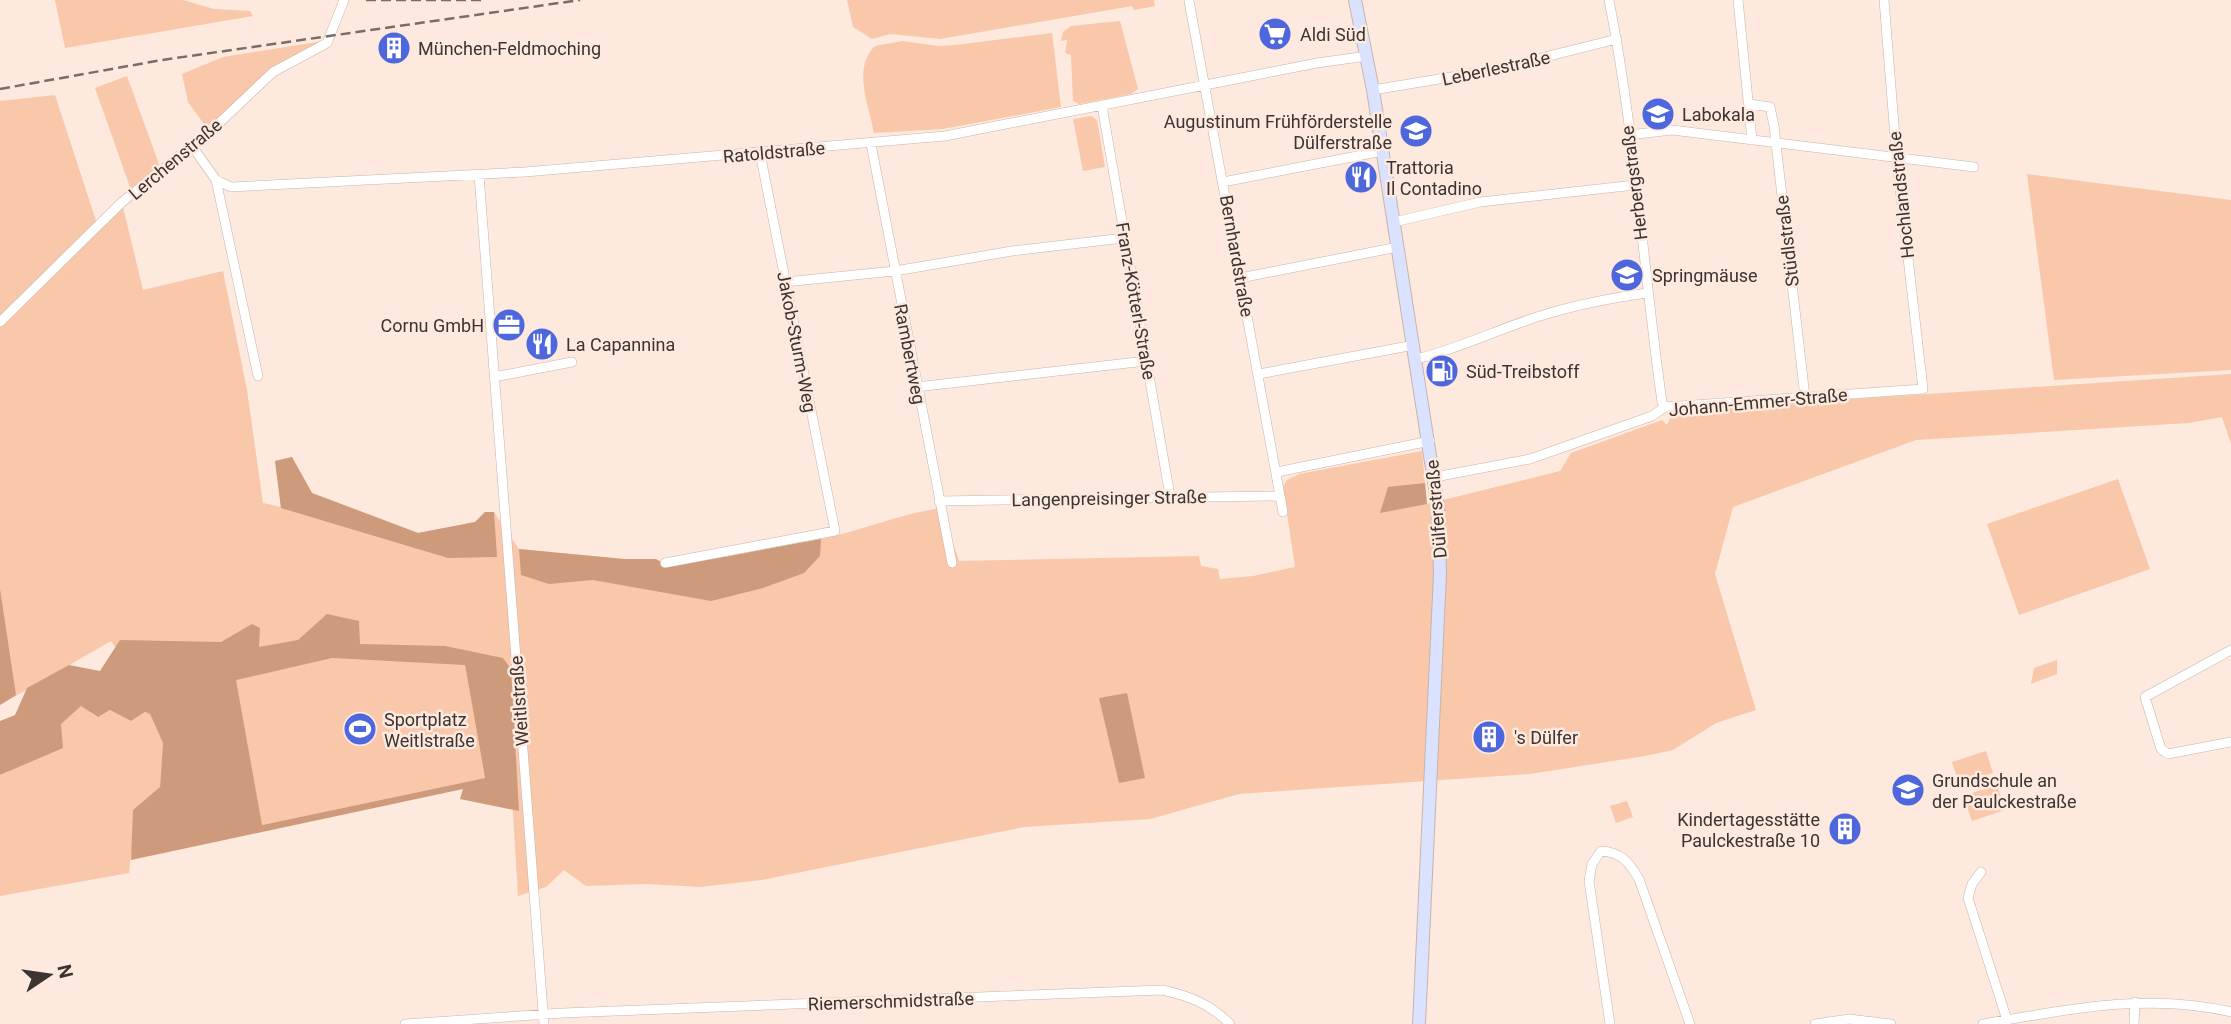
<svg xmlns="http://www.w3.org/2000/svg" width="2231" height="1024" font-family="Roboto,sans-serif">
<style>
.green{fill:#f9c7a9}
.forest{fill:#cd9b7c;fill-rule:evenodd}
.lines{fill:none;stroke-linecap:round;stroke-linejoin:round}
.street-casing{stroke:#c7b4a9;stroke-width:10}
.secondary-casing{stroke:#c7b4a9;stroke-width:14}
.street{stroke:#fff;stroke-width:9}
.secondary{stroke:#dae2ff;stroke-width:12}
.rail{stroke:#786d67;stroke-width:2.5;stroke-dasharray:10 5;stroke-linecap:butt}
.labels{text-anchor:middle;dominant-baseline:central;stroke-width:5;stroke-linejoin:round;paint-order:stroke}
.poi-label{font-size:18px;fill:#3b3430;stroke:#fde9de;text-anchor:start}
.street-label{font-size:18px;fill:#3b3430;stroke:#fde9de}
</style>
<rect width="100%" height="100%" fill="#fde9de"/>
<path class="green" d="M55,0H183L214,9L250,11L253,16L65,48Z
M847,0H1154L1155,6L1134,10L1132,6L940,39L890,34L872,39L853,27Z
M1120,21L1138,89L1131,94L1079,104L1073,101L1071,55L1065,53L1067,40L1061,41L1063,32L1071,26Z
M1052,33L1061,107L943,129L874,133C869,106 852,68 875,46L902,41L938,46L955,45Z
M324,41L277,69L209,131L188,102L182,74L223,57Z
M127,76L160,167L131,190L95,88Z
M55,95L96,221L116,214L123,207L143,290L223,271L247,390L263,503L281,507L275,461L292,457L312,493L418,533L475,522L485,512H494L519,549L624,559H656L669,567C720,558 772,550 822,539C863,530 900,514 941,508L959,561L1199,556L1201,566L1218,569L1220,579L1253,576L1295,567L1283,487L1287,480L1299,474L1422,451L1427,504L1560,471L1571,453L1662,420L1667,425L1673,411L2231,374V444L2222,417L2189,423L1916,440L1733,507L1715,574L1756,710L1716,723L1673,750L1645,756L1530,774L1239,794L1150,819L1024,827L762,880L700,887L646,884L586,886L564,870L546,887L518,896L504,667L465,665L485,778L262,825L164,717L111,641L0,705V101Z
M1091,116L1097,120L1105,167L1083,171L1073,119Z
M2027,174L2231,200V370L2054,380Z
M2118,479L2150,569L2019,615L1987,524Z
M2057,660V674L2031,684L2034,668Z
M81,705L97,717L110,710L131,721L145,712L150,714L163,743L160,787L133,838L129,873L0,896V775L8,772Z
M1986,751L1993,773L1959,784L1952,762Z
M1997,785L2005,810L1972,821L1963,796Z
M1627,801L1633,817L1616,823L1610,806Z"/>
<path class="forest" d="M292,457L312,493L418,533L475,522L485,512H494L497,557L448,558L281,508L275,461Z
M1425,483L1427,504L1380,513L1388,487Z
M821,539L820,556L804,573L763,588L711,601L593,580L549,584L521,575L519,549L624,559H656L669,567Z
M0,589L16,695L0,705Z
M327,614L359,621L360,644L445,646L503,658L511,669L519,811L460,799L463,789L131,860L133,810L160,787L163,743L150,714L145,712L131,721L110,710L98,717L81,706L61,724L63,748L0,775V721L15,715L27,688L69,665L100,671L120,640L221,642L252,624L260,628L259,647L298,640ZM332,658L465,665L485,778L262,825L236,680Z
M1127,693L1145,778L1119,783L1099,698Z"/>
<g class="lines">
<defs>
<path id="street" d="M1609,0C1635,132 1643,268 1662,402L1665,407
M1738,0L1752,140
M1189,1L1283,512
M1373,90L1493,70L1617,39
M1749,104L1770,107L1774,126L1805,397
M1102,106L1170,496
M1629,135L1672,130L1974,167
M871,144L952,563
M192,146L216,180L231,187L525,172L945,136L1317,63L1367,56
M479,175L544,1024
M216,180L258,376
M1223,182L1383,151
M1394,222L1480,202L1635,185
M1240,278L1398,247
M785,282L895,271L1012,251L1124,238
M0,322L121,203L216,126L273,72L327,43L344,0
M1416,359C1459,349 1498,329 1540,316C1575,305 1611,298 1647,293
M1259,374L1414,345
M494,377L572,362
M916,387L1146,361
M1277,472L1430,441
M1435,477L1530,459L1652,416L1665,407L1923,389L1897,162L1884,0
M939,501L1280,496
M665,563L835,531L760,153
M2231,650L2145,697L2161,749L2168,754L2231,742
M1981,872L1972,884L1968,898L2007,1020
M405,1024L563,1013L1162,990C1190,996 1210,1004 1230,1024
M1610,1024L1589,881L1592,864L1601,851C1621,852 1629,862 1639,879L1690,1024
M1815,1024L1849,1019L1891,1024
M1983,1024C2065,1010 2149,992 2231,1012
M2134,1024L2135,1002"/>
<path id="secondary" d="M1355,0L1373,90L1438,507L1440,574L1419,1024"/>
</defs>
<use href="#street" class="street-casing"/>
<use href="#secondary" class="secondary-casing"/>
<use href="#street" class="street"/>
<use href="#secondary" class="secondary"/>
<path class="rail" d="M366,0H485
M0,89L162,60L580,0"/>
</g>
<defs>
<symbol id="supermarket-disc" viewBox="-11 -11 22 22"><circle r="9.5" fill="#4f67dc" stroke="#fde9de"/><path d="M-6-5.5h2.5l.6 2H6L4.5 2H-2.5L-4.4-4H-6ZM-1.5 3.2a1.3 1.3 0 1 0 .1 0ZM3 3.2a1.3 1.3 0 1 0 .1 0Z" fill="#fff"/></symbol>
<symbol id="building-disc" viewBox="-11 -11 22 22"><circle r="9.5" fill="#4f67dc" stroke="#fde9de"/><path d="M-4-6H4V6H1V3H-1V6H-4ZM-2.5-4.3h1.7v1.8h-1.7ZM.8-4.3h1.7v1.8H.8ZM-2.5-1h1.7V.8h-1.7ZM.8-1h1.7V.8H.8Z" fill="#fff"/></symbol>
<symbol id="school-disc" viewBox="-11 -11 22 22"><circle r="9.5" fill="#4f67dc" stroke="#fde9de"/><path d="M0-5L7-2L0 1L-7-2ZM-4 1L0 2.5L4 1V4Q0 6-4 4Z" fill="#fff"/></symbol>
<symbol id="restaurant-disc" viewBox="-11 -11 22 22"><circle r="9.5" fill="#4f67dc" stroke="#fde9de"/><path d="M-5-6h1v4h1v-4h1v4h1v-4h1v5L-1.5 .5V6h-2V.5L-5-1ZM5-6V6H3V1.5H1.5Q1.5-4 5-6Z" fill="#fff"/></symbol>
<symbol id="office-disc" viewBox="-11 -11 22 22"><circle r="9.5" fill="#4f67dc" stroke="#fde9de"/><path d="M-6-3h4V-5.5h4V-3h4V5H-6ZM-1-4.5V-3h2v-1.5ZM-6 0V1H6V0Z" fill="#fff"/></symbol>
<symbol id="fuel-disc" viewBox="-11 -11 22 22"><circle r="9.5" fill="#4f67dc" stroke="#fde9de"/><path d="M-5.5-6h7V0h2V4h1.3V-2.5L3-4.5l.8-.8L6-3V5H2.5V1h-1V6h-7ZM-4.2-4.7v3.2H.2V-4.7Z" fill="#fff"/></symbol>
<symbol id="stadium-disc" viewBox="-11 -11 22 22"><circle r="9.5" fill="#4f67dc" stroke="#fde9de"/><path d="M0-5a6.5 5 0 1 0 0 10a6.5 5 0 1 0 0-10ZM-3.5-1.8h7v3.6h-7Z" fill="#fff"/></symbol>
</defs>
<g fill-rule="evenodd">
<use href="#supermarket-disc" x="1256" y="15" width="38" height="38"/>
<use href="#building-disc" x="375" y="29" width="38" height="38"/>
<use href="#school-disc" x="1639" y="95" width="38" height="38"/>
<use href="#school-disc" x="1397" y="112" width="38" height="38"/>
<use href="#restaurant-disc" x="1342" y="158" width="38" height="38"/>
<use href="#school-disc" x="1608" y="256" width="38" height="38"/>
<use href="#office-disc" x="490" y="306" width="38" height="38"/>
<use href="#restaurant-disc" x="523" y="325" width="38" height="38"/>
<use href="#fuel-disc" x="1423" y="352" width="38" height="38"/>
<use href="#stadium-disc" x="341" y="710" width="38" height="38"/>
<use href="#building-disc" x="1470" y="718" width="38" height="38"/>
<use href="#school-disc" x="1889" y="771" width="38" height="38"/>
<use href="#building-disc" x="1826" y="810" width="38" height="38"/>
</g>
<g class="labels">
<g class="poi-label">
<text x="1300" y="34">Aldi Süd</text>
<text x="418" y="48">München-Feldmoching</text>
<text x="1682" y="114">Labokala</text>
<text x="1392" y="121" text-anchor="end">Augustinum Frühförderstelle<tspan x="1392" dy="21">Dülferstraße</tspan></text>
<text x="1386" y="167">Trattoria<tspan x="1386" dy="21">Il Contadino</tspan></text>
<text x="1652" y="275">Springmäuse</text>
<text x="484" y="325" text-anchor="end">Cornu GmbH</text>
<text x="566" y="344">La Capannina</text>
<text x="1466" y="371">Süd-Treibstoff</text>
<text x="384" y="719">Sportplatz<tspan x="384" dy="21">Weitlstraße</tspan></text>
<text x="1514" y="737">'s Dülfer</text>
<text x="1932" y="780">Grundschule an<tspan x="1932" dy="21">der Paulckestraße</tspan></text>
<text x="1820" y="819" text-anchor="end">Kindertagesstätte<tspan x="1820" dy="21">Paulckestraße 10</tspan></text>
</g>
<g class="street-label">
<text transform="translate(1496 68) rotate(-12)">Leberlestraße</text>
<text transform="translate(774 152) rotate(-5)">Ratoldstraße</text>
<text transform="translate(175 159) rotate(-40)">Lerchenstraße</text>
<text transform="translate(1634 183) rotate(-97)">Herbergstraße</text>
<text transform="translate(1901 195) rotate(-96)">Hochlandstraße</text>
<text transform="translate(1787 241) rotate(-97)">Stüdlstraße</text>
<text transform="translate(1237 256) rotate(80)">Bernhardstraße</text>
<text transform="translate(1136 301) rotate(80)">Franz-Kötterl-Straße</text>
<text transform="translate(797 342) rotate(79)">Jakob-Sturm-Weg</text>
<text transform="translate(910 354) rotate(79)">Rambertweg</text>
<text transform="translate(1758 402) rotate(-5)">Johann-Emmer-Straße</text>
<text transform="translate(1109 498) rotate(-1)">Langenpreisinger Straße</text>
<text transform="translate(1436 509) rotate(-95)">Dülferstraße</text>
<text transform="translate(519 701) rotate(-94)">Weitlstraße</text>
<text transform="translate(891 1001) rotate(-2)">Riemerschmidstraße</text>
</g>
</g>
<g transform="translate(49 975) rotate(77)" stroke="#fde9de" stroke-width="5" paint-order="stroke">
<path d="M0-5L12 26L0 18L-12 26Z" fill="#3b3430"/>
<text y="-10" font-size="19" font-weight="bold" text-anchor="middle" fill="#3b3430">N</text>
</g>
</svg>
